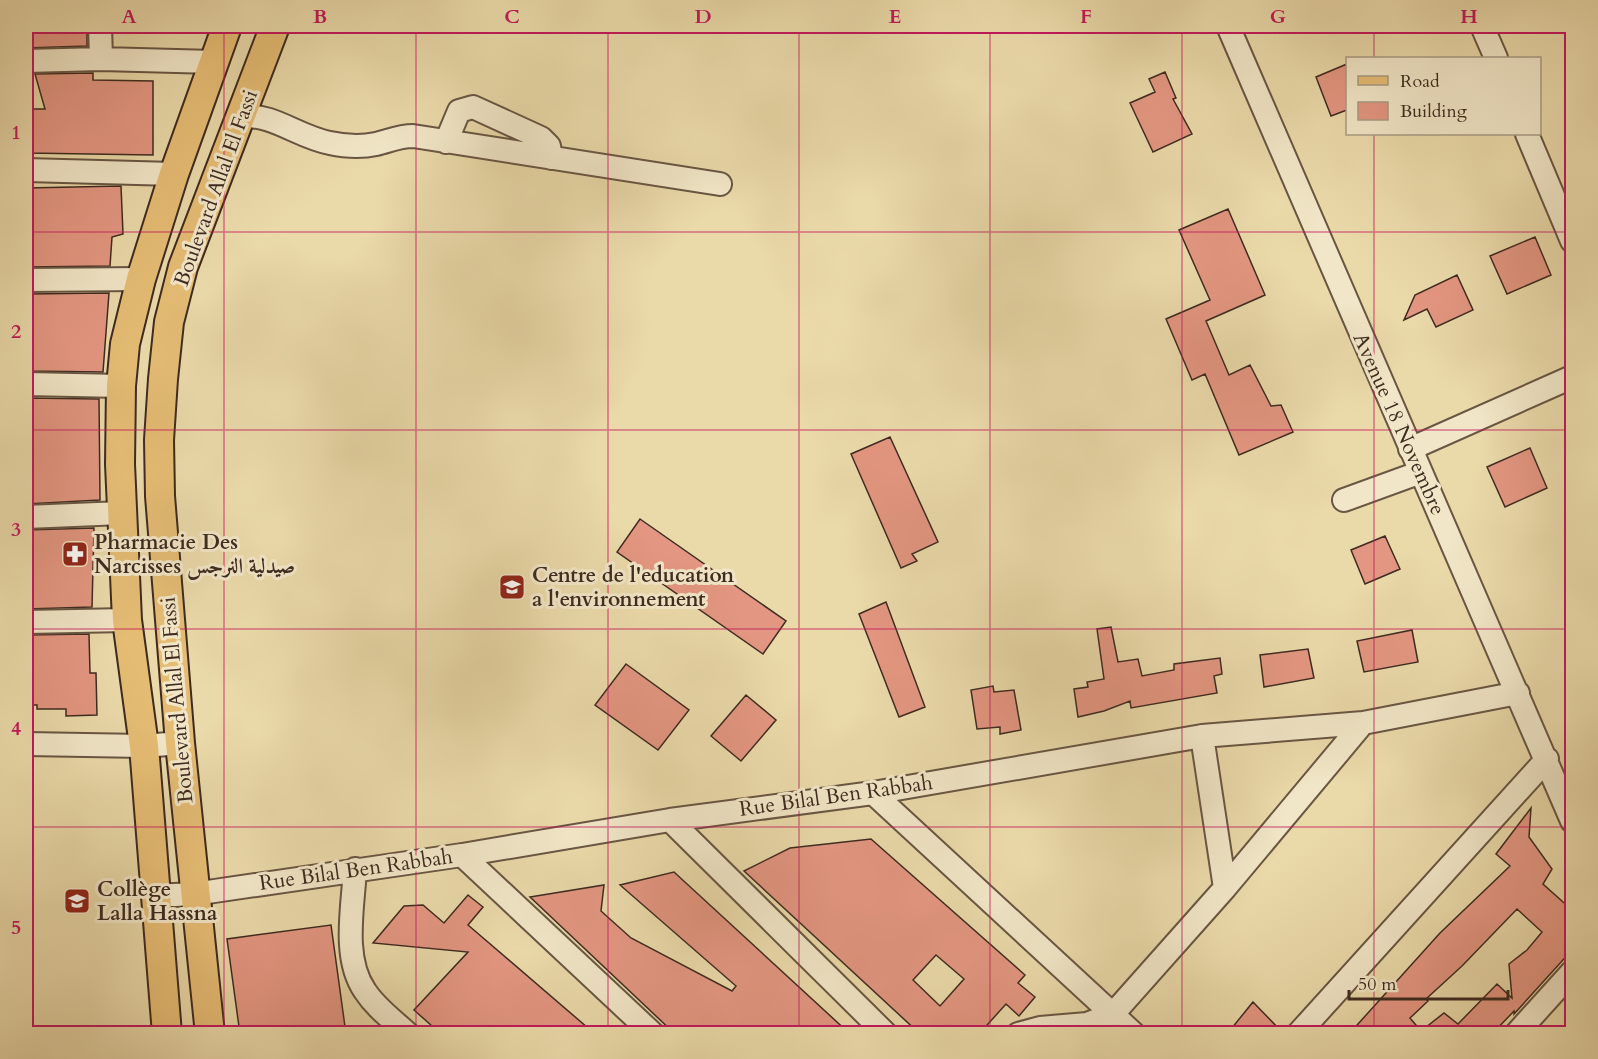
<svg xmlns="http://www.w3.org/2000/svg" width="1598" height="1059" font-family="Cardo,Amiri,serif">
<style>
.building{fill:#e39681;stroke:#3e2b21;stroke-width:1.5;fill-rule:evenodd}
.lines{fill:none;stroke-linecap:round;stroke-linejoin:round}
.minor-casing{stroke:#695643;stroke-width:26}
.major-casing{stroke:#3e2b21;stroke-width:32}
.minor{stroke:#f1e6c7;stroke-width:22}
.major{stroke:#e5bc74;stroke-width:28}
.grid{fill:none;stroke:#c2185b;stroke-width:1.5;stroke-opacity:0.55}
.labels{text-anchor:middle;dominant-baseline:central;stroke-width:6;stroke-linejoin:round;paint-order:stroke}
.street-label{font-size:21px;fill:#3e2b21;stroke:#f1e6c7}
.poi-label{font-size:21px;font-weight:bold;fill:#3e2b21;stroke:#f1e6c7;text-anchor:start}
.neatline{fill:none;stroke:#c2185b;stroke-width:2}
.grid-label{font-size:20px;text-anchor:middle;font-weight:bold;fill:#c2185b}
</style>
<rect width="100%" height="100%" fill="#ead9a9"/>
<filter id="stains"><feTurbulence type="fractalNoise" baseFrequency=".00333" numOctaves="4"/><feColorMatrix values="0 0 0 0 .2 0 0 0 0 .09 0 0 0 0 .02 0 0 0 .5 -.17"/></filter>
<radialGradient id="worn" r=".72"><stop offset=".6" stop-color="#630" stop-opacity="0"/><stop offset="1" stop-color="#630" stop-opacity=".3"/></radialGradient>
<path class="building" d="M26,26H87V46L26,48Z
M1347,64V110L1331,116L1316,77Z
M1165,72L1176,98L1173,99L1192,134L1153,152L1130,103L1155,92L1149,79Z
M93,73V80L153,81V155L26,153V109H45L35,74Z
M121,186L123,234L112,237L110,266L26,267V188Z
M1228,209L1265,295L1206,321L1229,375L1250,365L1271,406L1281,405L1293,432L1239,455L1205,374L1192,380L1166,319L1210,300L1179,230Z
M1535,237L1551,275L1507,294L1490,256Z
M1457,275L1473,310L1436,327L1427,309L1404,320L1415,295Z
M26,294L109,293L103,372L26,371Z
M26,398L99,399L100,500L26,504Z
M890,437L938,542L912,554L917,561L901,568L851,454Z
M1530,448L1547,488L1505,507L1487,467Z
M640,519L786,621L763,654L617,552Z
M94,528L92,607L26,609V530Z
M1385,536L1400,569L1365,584L1351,550Z
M886,602L925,707L899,717L859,614Z
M1111,627L1118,662L1138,659L1142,676L1174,670V664L1220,658L1222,674L1214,676L1217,693L1131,708L1130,701L1104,711L1078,717L1074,689L1088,687L1087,682L1104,679L1097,629Z
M1412,630L1418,662L1364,672L1357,641Z
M89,634L90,673H96L97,715L66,716V709H37V705H28L27,635Z
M1308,649L1314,678L1264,687L1260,655Z
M626,664L689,710L658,750L595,705Z
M993,686L994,692L1014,690L1021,730L1000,734V727L977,729L971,690Z
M746,695L776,720L741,761L711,736Z
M1531,808L1529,837L1552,869L1543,884L1572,910V950L1514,1014V1011L1492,1034H1349L1440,933L1510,866L1496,854ZM1517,909L1542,932L1527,950L1509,964L1512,998L1497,984L1458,1024L1444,1013L1421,1031L1410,1018L1428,1001L1426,999L1462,966Z
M871,839L1025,975L1018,983L1035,997L1019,1016L1006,1004L979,1034H920L744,871L790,848ZM936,955L964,979L940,1006L913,980Z
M674,872L850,1034H675L530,897L604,885L601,911L631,938L732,991L736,986L620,885Z
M468,895L483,907L468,925L595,1034H441L414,1010L468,952L373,943L404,906L423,905L444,923Z
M331,925L346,1034H240L227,939Z
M1253,1002L1284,1034H1227Z"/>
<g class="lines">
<defs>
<path id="minor" d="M100,26L101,59
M1228,26L1572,821
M1482,26L1496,58
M26,61L101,59L214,62
M241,116C274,114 298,137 330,143C344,146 362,147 376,144C389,141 399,136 413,136L720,184
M1527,134L1572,241
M446,142L459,111L473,107L541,138L549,146L551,158
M26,170L174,174
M26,280L141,279
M26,384L121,386
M1410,449L1572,377
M1344,500L1421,472
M26,517L122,513
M26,622L127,620
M1202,736L1225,888
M26,744L144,746L180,743
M873,793L1134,1034
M670,820L886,1034
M462,855L653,1034
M355,869C353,907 342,958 365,991C376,1008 393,1020 408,1034
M154,896L194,894L462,855L670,820L873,793L1202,736L1363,723L1518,693
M1018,1034L1040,1028L1087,1024L1113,1014L1225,888L1363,723
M1298,1034L1547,759
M1516,1034L1572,972"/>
<path id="major" d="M167,1034L144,746L127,620L120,464L121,386L125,344L141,279L174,174L227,26
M210,1034L180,743L160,496L159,440L163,379L169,322L183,267L275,26"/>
</defs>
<use href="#minor" class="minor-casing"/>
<use href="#major" class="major-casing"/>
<use href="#minor" class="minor"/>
<use href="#major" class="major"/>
</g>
<path class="grid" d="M224,26V1034M416,26V1034M608,26V1034M799,26V1034M990,26V1034M1182,26V1034M1374,26V58M1374,134V1034M26,232H1572M26,430H1572M26,629H1572M26,827H1572"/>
<defs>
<symbol id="pharmacy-square" viewBox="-11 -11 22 22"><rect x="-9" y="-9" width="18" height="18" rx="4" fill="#8f2418" stroke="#f1e6c7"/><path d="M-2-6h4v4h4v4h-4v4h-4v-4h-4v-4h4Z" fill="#fff"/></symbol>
<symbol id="school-square" viewBox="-11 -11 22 22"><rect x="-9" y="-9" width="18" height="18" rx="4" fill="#8f2418" stroke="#f1e6c7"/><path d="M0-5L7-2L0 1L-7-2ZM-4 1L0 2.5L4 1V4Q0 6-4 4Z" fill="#fff"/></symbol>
</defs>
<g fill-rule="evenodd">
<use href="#pharmacy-square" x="60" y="539" width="30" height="30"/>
<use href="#school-square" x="497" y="572" width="30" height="30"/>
<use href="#school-square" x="62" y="886" width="30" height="30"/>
</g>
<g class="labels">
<g class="street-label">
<text transform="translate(216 188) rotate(-70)">Boulevard Allal El Fassi</text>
<text transform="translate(1399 424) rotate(66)">Avenue 18 Novembre</text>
<text transform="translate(177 700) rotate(-95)">Boulevard Allal El Fassi</text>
<text transform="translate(836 796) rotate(-8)">Rue Bilal Ben Rabbah</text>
<text transform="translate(356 870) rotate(-8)">Rue Bilal Ben Rabbah</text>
</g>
<g class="poi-label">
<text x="94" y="542">Pharmacie Des<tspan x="94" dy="24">Narcisses صيدلية النرجس</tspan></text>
<text x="532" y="575">Centre de l'education<tspan x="532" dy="24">a l'environnement</tspan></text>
<text x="97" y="889">Collège<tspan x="97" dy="24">Lalla Hassna</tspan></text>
</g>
</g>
<rect width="1598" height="1059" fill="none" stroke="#ead9a9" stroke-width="66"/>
<rect x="1346" y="57" width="195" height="78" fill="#f1e6c7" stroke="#a99b85" stroke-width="1.5"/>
<rect x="1358" y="76" width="30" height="9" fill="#e5bc74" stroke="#a99b85" stroke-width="1.5"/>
<text x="1400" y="87" font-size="18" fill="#3e2b21">Road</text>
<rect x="1358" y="102" width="30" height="18" fill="#e39681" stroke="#a99b85" stroke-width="1.5"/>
<text x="1400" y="117" font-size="18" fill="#3e2b21">Building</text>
<path d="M1349 990v9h159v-9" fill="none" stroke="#3e2b21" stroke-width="3"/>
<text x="1358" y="990" font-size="18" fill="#3e2b21" stroke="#f1e6c7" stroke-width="4.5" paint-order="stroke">50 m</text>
<rect x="33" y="33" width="1532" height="993" class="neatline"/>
<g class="grid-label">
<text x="129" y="23">A</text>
<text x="320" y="23">B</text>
<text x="512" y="23">C</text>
<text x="703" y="23">D</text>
<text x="895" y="23">E</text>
<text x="1086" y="23">F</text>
<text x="1278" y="23">G</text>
<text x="1469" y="23">H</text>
<text x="16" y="139">1</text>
<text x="16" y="338">2</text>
<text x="16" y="536">3</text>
<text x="16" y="735">4</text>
<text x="16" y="934">5</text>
</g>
<rect width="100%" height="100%" filter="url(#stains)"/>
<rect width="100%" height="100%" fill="url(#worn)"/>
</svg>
